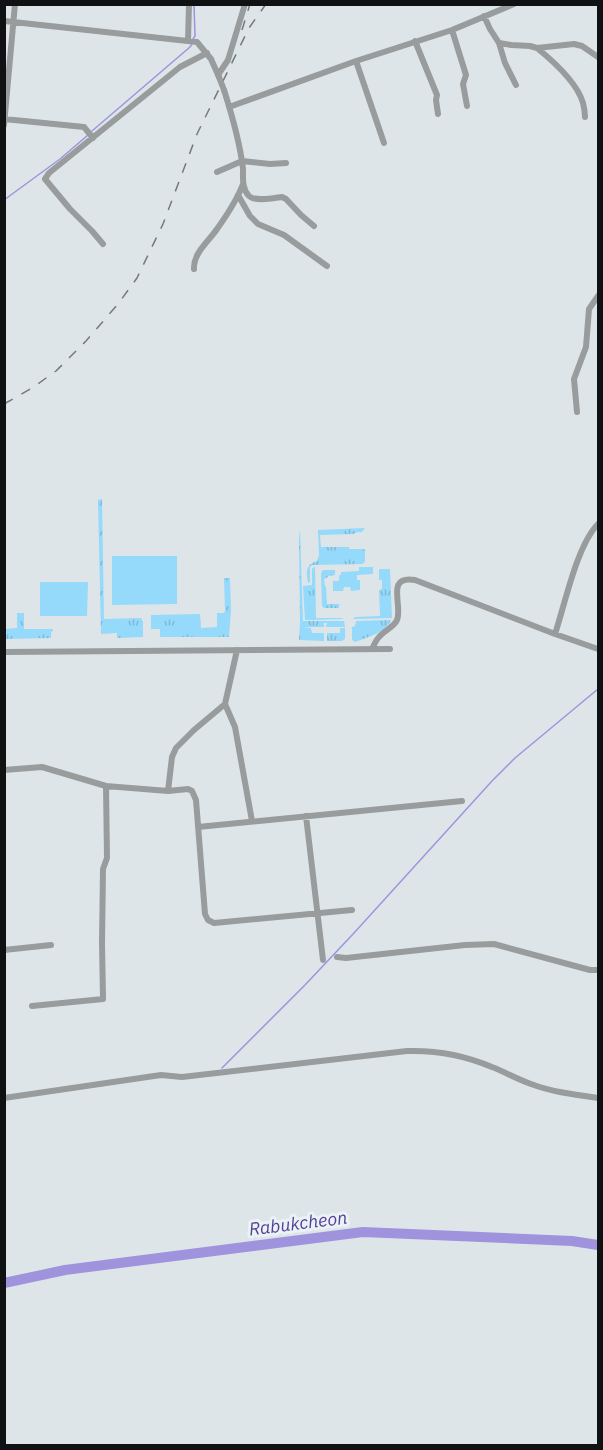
<svg xmlns="http://www.w3.org/2000/svg" width="603" height="1450" font-family="'IBM Plex Sans',sans-serif">
<style>
.grass{fill:url(#grass-tufts)}
.garden{fill:#95d9fb}
.lines{fill:none;stroke-linecap:round;stroke-linejoin:round}
.stream{stroke:#9f93de;stroke-width:1.5}
.river{stroke:#9f93de;stroke-width:10}
.minor{stroke:#999c9c;stroke-width:6}
.rail{stroke:#75797c;stroke-width:1.5;stroke-dasharray:10 10;stroke-linecap:butt}
.minor-bridge{stroke:#999c9c;stroke-width:6}
.labels{text-anchor:middle;dominant-baseline:central;stroke-width:6;stroke-linejoin:round;paint-order:stroke}
.water-label{font-size:18px;font-style:italic;fill:#543f98;stroke:#ebf2f6}
</style>
<defs>
<pattern id="grass-tufts" width="24" height="20" patternUnits="userSpaceOnUse" patternTransform="scale(1.5)"><rect width="24" height="20" fill="#95d9fb"/><path d="M3 7l-1-3M5 7V3M7 7l1-3M15 17l-1-3M17 17v-4M19 17l1-3" fill="none" stroke="#7fb9d6"/></pattern>
</defs>
<rect width="100%" height="100%" fill="#dee5e9"/>
<path class="grass" d="M102,499L104,619L141,618L143,622V637L117,638V633L101,634L98,500Z
M365,528L362,532H358L353,534L320,535L321,547H349V549H364L365,550V562L362,564L312,565L310,567V582L308,583C306,572 305,565 317,561L319,555L318,530Z
M300,529L303,621H344L345,627H326L327,623H324V627H303L311,628L312,633H324V641L299,640L300,622L299,538Z
M314,567H315L316,618H341L344,619L305,620L303,586L312,585V569Z
M359,567H373V574L357,575V580H360V590L351,591L350,587H344L343,591H333V581H339V575H341V572L359,571Z
M379,569H390L392,618L353,619L355,617L380,616L379,590L382,589V580H379Z
M323,570H335V575L328,576L327,578L324,579L325,586L326,587L327,604H339V608H324L322,606L321,573Z
M224,578H230L231,610L229,637H160V629H151V615L200,614L201,628L217,627V613H224L225,611Z
M17,613H24V629H53V631L51,632V638L5,639V629L17,628Z
M391,620C385,633 368,637 355,642L352,640V627L355,626L356,621Z
M340,628H345V639L342,641H327V633H340Z"/>
<path class="garden" d="M112,556H177V604L112,605Z
M40,582H88L87,616H40Z"/>
<g class="lines">
<path class="stream" d="M193,39L195,36L194,4
M92,131L190,47L192,44
M4,200L60,159L88,135
M222,1068L305,985L354,933L492,781L515,758L598,689"/>
<path class="river" d="M4,1283L65,1270L363,1232L572,1241L598,1245"/>
<path class="minor" d="M484,16L490,29L499,43L511,45L530,46L537,48L574,44L582,46L598,57
M4,21L197,42L211,59L219,77
M452,30L466,75L463,84L467,106
M188,41L189,4
M415,41L437,95L436,100L438,114
M499,43L505,63L516,85
M537,48C553,61 577,82 583,103C584,107 585,112 585,117
M356,61L384,143
M218,75L228,60L245,4
M224,90C232,115 240,143 243,169C243,179 242,189 249,196C255,202 274,198 282,197L286,199L301,215L314,226
M229,107L356,61L452,30L514,4
M4,119L84,127L93,138
M4,125L15,4
M217,172L242,161L270,164L286,163
M238,195L250,216L258,224L284,235L327,266
M103,244L92,231L70,209L45,179L49,173L180,67L207,53
M194,269C193,253 209,241 217,229C227,215 237,200 243,184
M577,412L574,379L586,347L589,309L598,296
M555,634C565,604 577,545 598,524
M372,649C374,645 376,640 379,637C385,630 394,627 397,620C403,605 385,575 415,580L555,634L598,649
M4,652L390,649
M225,704L235,727L252,821
M4,770L42,767L106,786
M168,791L172,757L176,748L194,730L225,704L237,650
M306,816L323,960
M198,827L462,801
M4,950L51,945
M337,957L346,958L465,945L494,944L590,970H598
M32,1006L103,999L102,943L103,869L107,858L106,786L168,791L188,789L192,791L196,800L205,914L208,920L214,923L352,910
M4,1098L161,1075L182,1077L407,1051C438,1050 464,1055 492,1067C505,1072 517,1079 531,1084C552,1092 576,1095 598,1098"/>
<path class="rail" d="M242,30L250,4
M4,404L32,388L56,371L86,341L118,304L137,278L163,224L197,134L249,28L266,4"/>
<path class="minor-bridge" d="M219,77L224,90"/>
</g>
<g class="labels">
<g class="water-label">
<text transform="translate(298 1223) rotate(-7)">Rabukcheon</text>
</g>
</g>
<rect width="603" height="1450" fill="none" stroke="#0f1112" stroke-width="12"/>
</svg>
